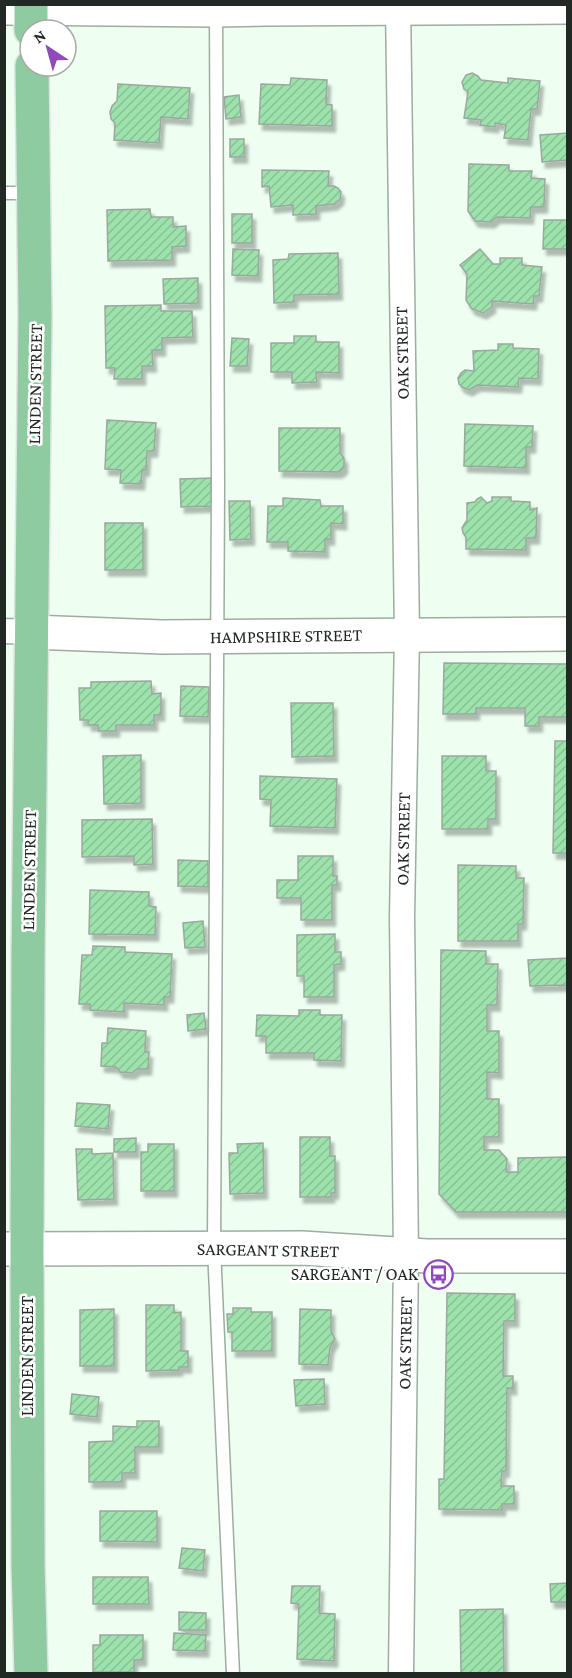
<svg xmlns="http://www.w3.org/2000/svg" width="572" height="1678" font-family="'Crimson Pro',serif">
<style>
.building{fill:url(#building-hatch);stroke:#9aa99d;stroke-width:1.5;filter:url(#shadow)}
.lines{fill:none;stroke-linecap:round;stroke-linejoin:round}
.lane-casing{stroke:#9dada0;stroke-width:15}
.street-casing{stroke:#9dada0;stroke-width:27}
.secondary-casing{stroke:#9dada0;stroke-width:36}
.primary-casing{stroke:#e0e1e0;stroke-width:36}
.lane{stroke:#fff;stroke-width:12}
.street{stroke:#fff;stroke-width:24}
.secondary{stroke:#fff;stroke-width:33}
.primary{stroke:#8fcba1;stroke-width:33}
.labels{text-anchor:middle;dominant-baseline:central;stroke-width:5;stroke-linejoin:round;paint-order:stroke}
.street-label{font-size:18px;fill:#222823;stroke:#fff}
.poi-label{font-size:18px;fill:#222823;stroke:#fff;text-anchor:end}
</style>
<defs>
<pattern id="building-hatch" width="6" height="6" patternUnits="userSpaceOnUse" patternTransform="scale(1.5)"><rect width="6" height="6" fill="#9de1ac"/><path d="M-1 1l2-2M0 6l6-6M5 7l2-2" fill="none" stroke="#87c194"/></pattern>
<filter id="shadow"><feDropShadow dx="3.5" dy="6" stdDeviation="1.5" flood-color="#0004"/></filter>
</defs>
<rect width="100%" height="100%" fill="#eefff1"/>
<path class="building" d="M472,73L478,76L481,80L508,83V78L540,81L537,109H531L528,140L504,138L506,125L495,123V127L480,125L481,120L464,118L468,92L464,89L462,82L466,75Z
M291,78L327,80L326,104L332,105V126L259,124L261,84L290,85Z
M118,84L190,88L188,119L161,117L159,143L114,140L115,123L111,119L110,112L112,106L117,101Z
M239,95L241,117L226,119L224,97Z
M568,133V160L542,162L540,135Z
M230,139H244V157H230Z
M469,164L509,165V171H532L531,178L545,179L544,207H531L530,218L497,217L491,222L475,221L468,211Z
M262,170L329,171L328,186H334L338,188L341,192L340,199L334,204L316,206V214L293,215V205L271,207L269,186L262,187Z
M150,209L151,217H173V227L186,226V246L172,247V260L108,261L107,210Z
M232,214H252V243H232Z
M544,220H568V249H543Z
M233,249L259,250L258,276L232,275Z
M480,249L493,264H500V258H522V265L542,267L539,296H534L533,304L492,301V307L483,313L472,309L466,300L467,274L460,265Z
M338,253L339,294L294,295V302L274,303L273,260L288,259L289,254Z
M198,278V303L164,304L163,279Z
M161,305V311H192L193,337L162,338V350H152L153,366H142V379H114L115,368H106L105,306Z
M294,336H316V342H339V373L316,372L317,382L292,383V372H271V343H294Z
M232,338L249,339L247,366H230Z
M498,344H513V348L539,349L538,379L519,378L518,387L477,385L469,390L462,387L459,384L458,378L461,373L465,370L474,371L473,351L498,350Z
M107,420L156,423L154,451H147L146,470H142L141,484L120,483L121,470L105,469Z
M465,424L533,426L532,447H526V468L464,466Z
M279,428H340V453L344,458V468L339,472L279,471Z
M211,478L212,506L181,507L180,479Z
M481,497L487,503L492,501V497H511V501L530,502V510L537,508L536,538H526V550L466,549V537L463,533L462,528L467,520V503L475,502L477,499Z
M283,498L320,500L321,506H343V524L331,523V539H325V552L288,551V542H267L268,506H283Z
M229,501H250L251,539L230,540Z
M105,523H143V570H105Z
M444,663L568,664V717H539V726H525V708H476V714H443Z
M151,681L152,694L161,693V715H154V725H116V731H98V725H88V720H80L79,688H91V682Z
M181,686L209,687L208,717L180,716Z
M291,703H333L334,756L292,757Z
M555,741H568V853H553Z
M141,755V803L104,804L103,756Z
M442,756H486V771H496V819H488V829H442Z
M260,776L337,779L335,828L270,826L271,800L260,799Z
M152,819L153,864L134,865V856L82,857V820Z
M298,856H333V876H337V885H332V920H301V898H277V880H298Z
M178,860L208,861V887L178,886Z
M458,865L516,866V878H524L523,924H518V941H458Z
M90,890L149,892V906L156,907L155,935L89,934Z
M203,921L205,947L185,948L183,923Z
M335,934V952H341V964L334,965V997H304V976H297V935Z
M93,946L125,947V952L172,954L170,997H164V1005L124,1003V1012L90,1010V1004H79L82,955H92Z
M441,950L486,951V964H498L497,1005H487V1031H499V1073L487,1072V1099H499V1137H484V1150H499L507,1159L506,1172H518V1158L568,1157V1212H456L439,1194Z
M568,958V985L530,986L528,960Z
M299,1010H320V1015H342L341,1061L314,1060V1053H266V1036H256L257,1015L299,1016Z
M204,1013L206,1029L188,1031L187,1015Z
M108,1028L146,1031L145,1052H149L148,1069H137L132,1073L120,1072L116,1067L101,1066L102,1043H107Z
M77,1103L110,1105L108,1129L75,1126Z
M300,1137H330V1156H335V1193H331V1197H300Z
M136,1138V1152H114V1139Z
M263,1143L264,1193L230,1194L229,1153H238L237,1144Z
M148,1144H174V1191H141V1152H148Z
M76,1149H92V1154L113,1153L114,1199L78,1200Z
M447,1293L515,1294V1321H504L503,1376H513V1389L507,1388L506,1471H502L501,1486H514V1504H502V1510L439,1509V1479H444Z
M146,1305H174V1313L181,1312V1351H188V1367H179V1370L146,1371Z
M233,1308H251V1312H272V1351H232V1332H228L227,1314H233Z
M114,1309V1366H80V1310Z
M300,1309L331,1310V1331L335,1339L330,1348L328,1365L299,1364Z
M324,1379L325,1404L296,1406L294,1380Z
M72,1394L99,1397L97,1417L70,1414Z
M137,1421H159V1447H135V1473H122V1482H89V1442L113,1441V1426L137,1427Z
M100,1511H157V1542L100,1541Z
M182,1548L205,1550L203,1571L179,1568Z
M93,1577H148L149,1604H93Z
M568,1583V1602H551L550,1584Z
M292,1586H320L319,1613L335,1614L334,1661L297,1659L299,1604L291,1603Z
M503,1609L504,1674H461L460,1610Z
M179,1612L206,1613V1630H179Z
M174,1633L206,1635L205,1651L173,1650Z
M100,1635H143V1660H134V1672H93V1645H100Z"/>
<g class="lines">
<defs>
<path id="lane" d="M216,12L218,486L214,1248L233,1674
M4,193H32"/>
<path id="street" d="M398,4L407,634L402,917L406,1255L401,1674
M4,631L31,632"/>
<path id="secondary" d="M4,8L216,10L266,9L568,7
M31,632L162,637L568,634
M4,1249L302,1248L427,1256H568"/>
<path id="primary" d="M31,4V30
M31,1674L28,1565L27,1249L28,961L35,315L32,66"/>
</defs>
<use href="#lane" class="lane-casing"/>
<use href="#street" class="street-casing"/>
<use href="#secondary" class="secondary-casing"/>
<use href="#primary" class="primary-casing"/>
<use href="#lane" class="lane"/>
<use href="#street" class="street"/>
<use href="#secondary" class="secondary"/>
<use href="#primary" class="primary"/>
</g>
<defs>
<symbol id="bus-ring" viewBox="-11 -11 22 22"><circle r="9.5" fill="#fff" stroke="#8f4abd" stroke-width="1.5"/><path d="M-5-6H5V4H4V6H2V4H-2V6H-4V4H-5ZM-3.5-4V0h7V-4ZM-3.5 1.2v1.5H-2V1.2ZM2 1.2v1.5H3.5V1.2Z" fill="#8f4abd"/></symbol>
</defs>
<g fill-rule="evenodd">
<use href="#bus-ring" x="422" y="1258" width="33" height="33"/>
</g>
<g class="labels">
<g class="street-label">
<text transform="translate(402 353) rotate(-91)">OAK STREET</text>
<text transform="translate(35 384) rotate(-89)">LINDEN STREET</text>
<text transform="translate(286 636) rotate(-1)">HAMPSHIRE STREET</text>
<text transform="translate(403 839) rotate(-89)">OAK STREET</text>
<text transform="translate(29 870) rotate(-89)">LINDEN STREET</text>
<text transform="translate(268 1250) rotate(1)">SARGEANT STREET</text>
<text transform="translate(405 1343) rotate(-89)">OAK STREET</text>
<text transform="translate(27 1356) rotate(-90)">LINDEN STREET</text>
</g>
<g class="poi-label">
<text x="418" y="1274">SARGEANT / OAK</text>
</g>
</g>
<rect width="572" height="1678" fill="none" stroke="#222823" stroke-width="12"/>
<g transform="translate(48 48) rotate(324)"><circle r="28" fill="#ffffff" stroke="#a7a9a7" stroke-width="1.5"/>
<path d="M0-4.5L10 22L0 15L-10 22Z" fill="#8f4abd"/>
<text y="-9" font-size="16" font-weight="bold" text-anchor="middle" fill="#222823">N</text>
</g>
</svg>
